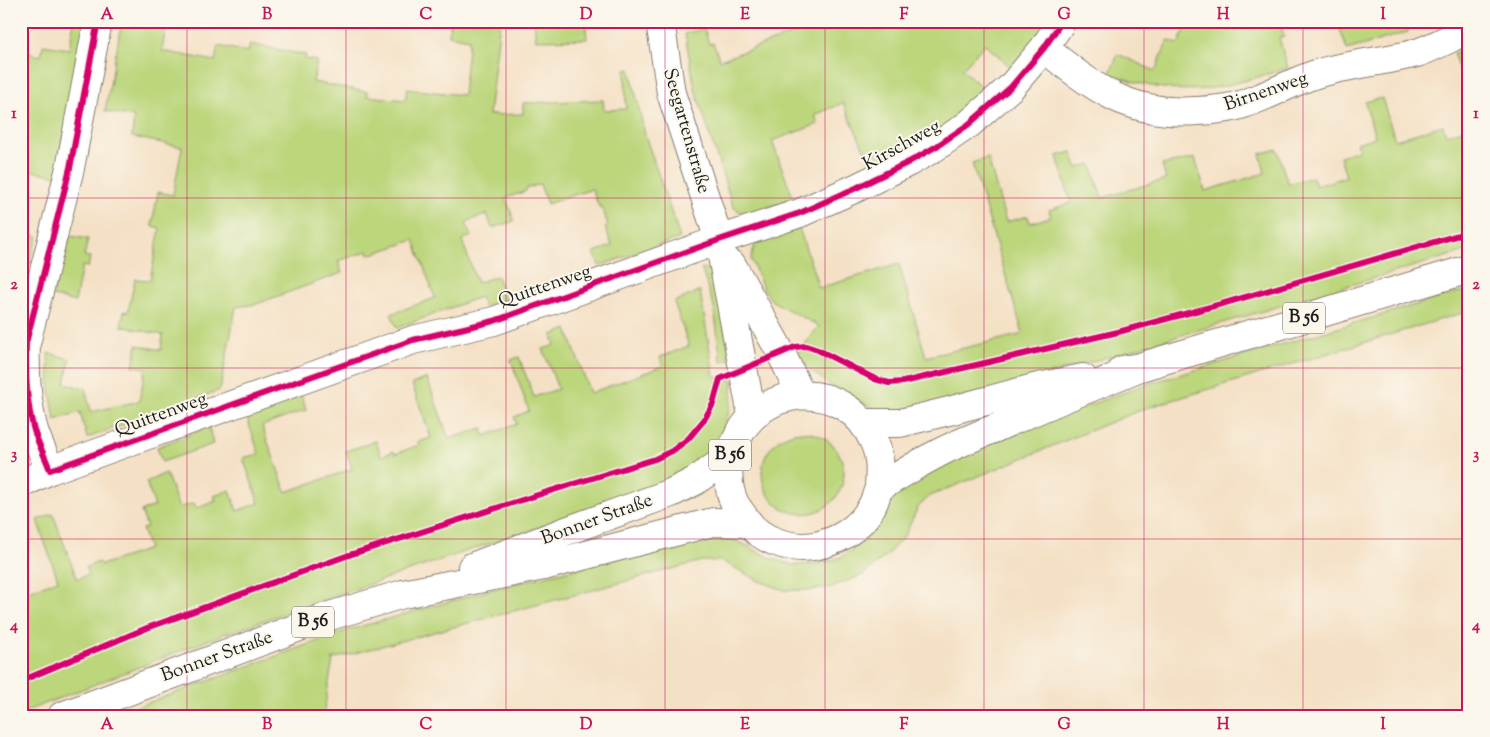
<svg xmlns="http://www.w3.org/2000/svg" width="1490" height="737" font-family="'Sorts Mill Goudy',serif">
<style>
.green{fill:#bcd67b;stroke:#6c794c}
.lines{fill:none;stroke-linecap:round;stroke-linejoin:round}
.minor-casing{stroke:#887e70;stroke-width:30}
.major-casing{stroke:#887e70;stroke-width:30}
.minor{stroke:#fff;stroke-width:28}
.major{stroke:#fff;stroke-width:28}
.cycleway-casing{stroke:#fbf7ec;stroke-width:9}
.cycleway{stroke:#d6006c;stroke-width:6}
.grid{fill:none;stroke:#c2185b;stroke-width:1;stroke-opacity:0.55}
.labels{text-anchor:middle;dominant-baseline:central;stroke-width:4;stroke-linejoin:round;paint-order:stroke}
.shield{fill:#fbf7ec;stroke:#5f5e5a;stroke-width:1}
.shield-label{font-size:18px;font-weight:bold;fill:#1c1c1c}
.street-label{font-size:19px;fill:#1c1c1c;stroke:#fbf7ec}
.neatline{fill:none;stroke:#c2185b;stroke-width:2}
.grid-label{font-size:16px;text-anchor:middle;font-weight:bold;fill:#c2185b}
</style>
<rect width="100%" height="100%" fill="#fbf7ec"/>
<filter id="ink" filterUnits="userSpaceOnUse"><feTurbulence type="fractalNoise" baseFrequency=".02" numOctaves="2"/><feDisplacementMap in="SourceGraphic" scale="10" xChannelSelector="R" yChannelSelector="G"/><feConvolveMatrix kernelMatrix="1 2 1 2 8 2 1 2 1" color-interpolation-filters="sRGB"/></filter>
<filter id="wash" filterUnits="userSpaceOnUse"><feTurbulence type="fractalNoise" baseFrequency=".0096" numOctaves="4" result="noise"/><feDisplacementMap in="SourceGraphic" scale="20" xChannelSelector="R" yChannelSelector="G"/><feGaussianBlur stdDeviation="1.12" result="paint"/><feColorMatrix in="noise" values="0 0 0 0 0 0 0 0 0 0 0 0 0 0 0 0 0 1.4 0 .05"/><feComposite in="paint" operator="in"/></filter>
<g filter="url(#wash)">
<rect width="100%" height="100%" fill="#f4e0c4"/>
<path class="green" d="M74,21H88L57,176L21,169V56L23,52L41,56L43,45L69,49Z
M122,21H167L162,51L215,61L218,46L248,52L250,44L306,55L305,59L317,61L313,82L368,92L367,96L405,100L407,89L463,95L469,39L449,35L450,21H500L489,115L523,114V103L603,100L604,110L626,109L625,70L630,69L645,135L680,238L599,266L594,252L612,246L605,227L608,225L602,207H599L592,189L547,204L540,184L526,189V191L506,198L514,221L492,228L487,214L466,222L471,236L462,240L477,283L497,276L506,300L484,307L480,297L397,328L391,314L435,298L414,240L369,255L368,251L338,261L342,273L256,304L236,307L220,390L87,438L80,412L55,420L50,389L48,353L70,359L65,384L85,388L91,412L139,401L146,368L133,366L137,345L161,350L163,335L121,326L124,311L128,312L135,279L150,280L160,228L152,226L158,192L173,195L182,147L132,137L134,117L105,111Z
M534,21H585L587,39L536,40Z
M816,21H1050L1013,69L985,44L962,69L988,93L958,119L873,169L843,103L815,115L818,124L772,141L793,198L745,215L733,207L695,89L685,34L704,28L709,44L713,43L720,60L818,25Z
M1189,21H1280L1284,37L1279,38L1288,68C1263,75 1238,84 1213,88C1178,93 1142,87 1110,73L1118,54L1155,71L1168,40L1178,44Z
M1355,21H1406L1408,32L1347,50L1339,26Z
M1469,48V98L1453,53Z
M1382,98L1395,140L1443,125L1446,135L1469,128V250L989,392L891,412L871,407L829,384L811,371L797,354L819,326L772,301L763,288L751,259L755,244L799,228L819,288L899,264L926,357L1023,334L972,163L988,158L1006,222L1028,216L1030,223L1051,217L1049,210L1071,203L1057,156L1072,152L1077,168L1091,164L1102,198L1166,179L1162,165L1195,158L1205,191L1265,173L1260,154L1277,149L1288,184L1313,177L1316,186L1346,177L1340,156L1359,150L1357,143L1375,137L1365,102Z
M22,230L38,237L27,267L21,275Z
M70,236L88,239L84,256L90,257L88,267L82,266L75,302L52,296Z
M701,268L708,270L716,278L730,359L721,362L714,307Z
M1469,289V311L1143,409L930,496L918,507L905,535L887,555L863,575L831,587L812,590H784L759,581L722,561H702L333,659L323,716H112L345,631L497,588L709,536L729,538L748,546L770,558L793,565L814,564L830,561L841,557L857,546L876,529L896,494L923,471L1035,425L1141,386Z
M700,291L714,376L733,380C732,418 720,447 689,471L568,518L467,551L224,634L21,713V594L58,580L37,520L53,514L77,579L88,575L86,567L99,562L101,565L149,549L142,529L147,527L141,511L155,506L146,482L166,473L179,508L194,503L197,508L216,501L214,496L230,490L237,511L259,503L243,458L259,454L246,415L301,395L306,410L262,426L286,492L352,469L346,451L376,441L381,456L394,451L395,454L419,445L418,442L431,438L412,384L427,378L449,439L482,428L484,436L517,424L514,417L529,411L511,360L519,357L534,397L558,389L543,349L555,345L552,335L567,329L590,393L663,366L660,357L689,346L674,302Z
M209,427L213,444L162,462L157,447Z
M762 473a41 41 0 1 1 82 0a41 41 0 1 1-82 0Z"/>
</g>
<g filter="url(#ink)">
<g class="lines">
<defs>
<path id="minor" d="M98,21L70,168L26,343C25,371 26,400 33,427C37,442 45,456 50,470L413,340L494,321L719,240L800,213L856,188L909,162L937,146L969,124L1011,87L1044,48L1062,21
M660,21L671,93L719,240L752,416
M1044,48C1094,88 1129,116 1197,111C1213,110 1231,109 1246,103C1270,95 1292,82 1316,74C1348,64 1381,62 1413,54C1432,49 1451,37 1469,29
M732,265L781,353L801,395
M21,484L50,470"/>
<path id="major" d="M1122,370L1140,367L1469,269
M863,423H900L949,411L1034,388L1083,378
M879,487C880,472 881,457 874,442C846,377 757,381 733,448C726,465 727,487 735,504C738,509 743,515 746,520C760,540 790,550 814,546C838,542 860,528 872,506C879,493 874,490 888,482C904,473 919,463 935,455C955,444 977,436 998,427C1045,406 1092,387 1140,367
M472,567L558,534L671,493L695,481L729,457
M62,716L326,617L403,594L544,566L713,522L749,523"/>
</defs>
<use href="#minor" class="minor-casing"/>
<use href="#major" class="major-casing"/>
<use href="#minor" class="minor"/>
<use href="#major" class="major"/>
<defs>
<path id="cycleway" d="M98,21L70,168L26,343C25,371 26,400 33,427C37,442 45,456 50,470L413,340L494,321L719,240L800,213L856,188L909,162L937,146L969,124L1011,87L1044,48L1062,21
M21,681L147,628L349,555L547,492L655,459L672,451L688,439L704,420L713,404L720,379L795,347L806,346L818,350L875,379L889,383L903,382L1118,332L1225,303L1469,232"/>
</defs>
<use href="#cycleway" class="cycleway-casing"/>
<use href="#cycleway" class="cycleway"/>
</g>
</g>
<path class="grid" d="M187,21V716M346,21V716M506,21V716M665,21V716M825,21V716M984,21V716M1144,21V716M1303,21V716M21,198H1469M21,368H1469M21,539H1469"/>
<g class="labels">
<g class="shield">
<rect x="1283" y="302.5" width="42" height="31" rx="4"/>
<rect x="709" y="439.5" width="42" height="31" rx="4"/>
<rect x="292" y="606.5" width="42" height="31" rx="4"/>
</g>
<g class="shield-label">
<text x="1304" y="318">B 56</text>
<text x="730" y="455">B 56</text>
<text x="313" y="622">B 56</text>
</g>
<g class="street-label">
<text transform="translate(1266 92) rotate(-19)">Birnenweg</text>
<text transform="translate(686 131) rotate(74)">Seegartenstraße</text>
<text transform="translate(902 146) rotate(-29)">Kirschweg</text>
<text transform="translate(545 287) rotate(-19)">Quittenweg</text>
<text transform="translate(161 415) rotate(-20)">Quittenweg</text>
<text transform="translate(597 520) rotate(-20)">Bonner Straße</text>
<text transform="translate(217 657) rotate(-20)">Bonner Straße</text>
</g>
</g>
<rect width="1490" height="737" fill="none" stroke="#fbf7ec" stroke-width="55"/>
<rect x="28" y="28" width="1434" height="682" class="neatline"/>
<g class="grid-label">
<text x="107" y="19">A</text>
<text x="267" y="19">B</text>
<text x="426" y="19">C</text>
<text x="586" y="19">D</text>
<text x="745" y="19">E</text>
<text x="904" y="19">F</text>
<text x="1064" y="19">G</text>
<text x="1223" y="19">H</text>
<text x="1383" y="19">I</text>
<text x="14" y="118">1</text>
<text x="1476" y="118">1</text>
<text x="14" y="289">2</text>
<text x="1476" y="289">2</text>
<text x="14" y="459">3</text>
<text x="1476" y="459">3</text>
<text x="14" y="630">4</text>
<text x="1476" y="630">4</text>
<text x="107" y="729">A</text>
<text x="267" y="729">B</text>
<text x="426" y="729">C</text>
<text x="586" y="729">D</text>
<text x="745" y="729">E</text>
<text x="904" y="729">F</text>
<text x="1064" y="729">G</text>
<text x="1223" y="729">H</text>
<text x="1383" y="729">I</text>
</g>
</svg>
